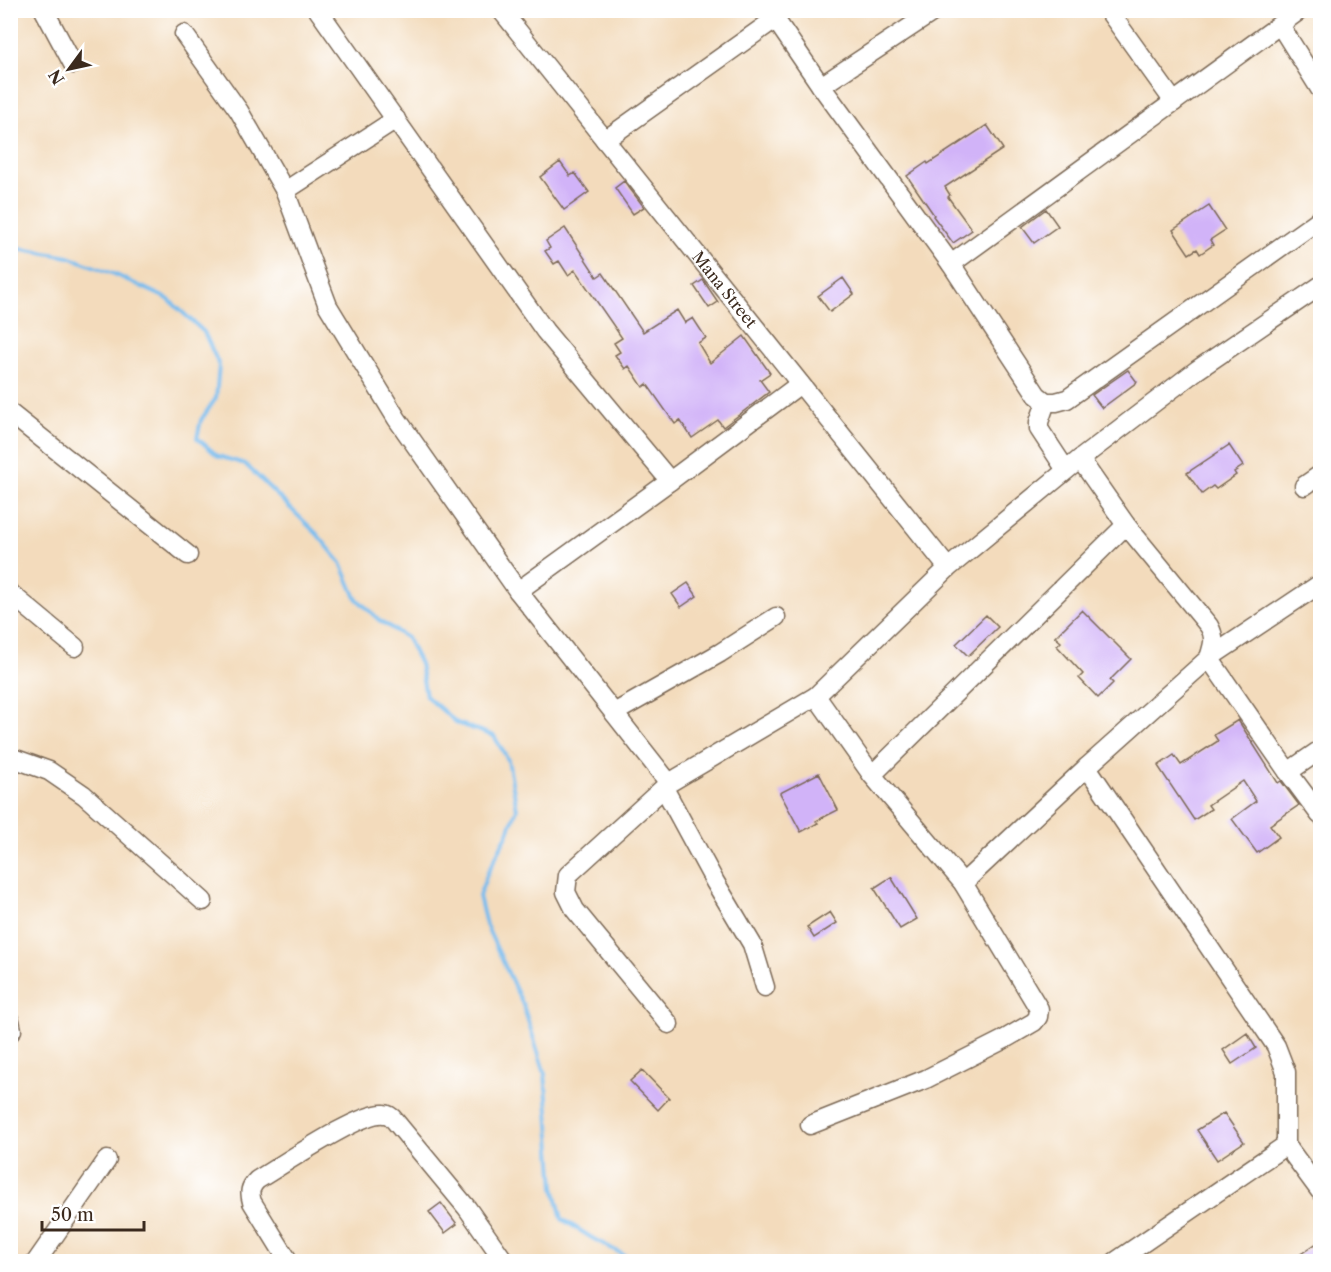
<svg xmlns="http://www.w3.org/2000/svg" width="1331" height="1272" font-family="'Libre Caslon Text',serif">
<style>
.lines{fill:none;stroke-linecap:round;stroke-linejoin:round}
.stream{stroke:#77bcee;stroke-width:4}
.building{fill:#d1b3f8}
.minor-casing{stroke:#7b6855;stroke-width:21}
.minor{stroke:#fff;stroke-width:18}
.labels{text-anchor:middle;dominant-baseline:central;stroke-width:4.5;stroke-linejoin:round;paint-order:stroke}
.street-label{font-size:16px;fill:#3b2a1e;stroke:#fff}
</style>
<rect width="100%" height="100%" fill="#fff"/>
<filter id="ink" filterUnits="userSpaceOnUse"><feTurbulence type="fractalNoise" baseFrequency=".0167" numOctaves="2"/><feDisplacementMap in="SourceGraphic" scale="12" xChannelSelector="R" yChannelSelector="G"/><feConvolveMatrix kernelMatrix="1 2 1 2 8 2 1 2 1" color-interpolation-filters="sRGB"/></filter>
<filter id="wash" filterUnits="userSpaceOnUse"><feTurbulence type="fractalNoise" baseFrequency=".008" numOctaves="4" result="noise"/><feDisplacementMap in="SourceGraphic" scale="24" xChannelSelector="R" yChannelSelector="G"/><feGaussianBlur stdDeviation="1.35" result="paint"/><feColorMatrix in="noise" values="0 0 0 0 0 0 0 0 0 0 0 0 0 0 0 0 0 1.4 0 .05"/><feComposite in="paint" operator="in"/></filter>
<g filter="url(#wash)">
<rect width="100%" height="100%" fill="#f3dbbc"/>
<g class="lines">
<path class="stream" d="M10,247L69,257L114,274L168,299L204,332L219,365L216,398L201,420L197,438L218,456L245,464L317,534L341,563L356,598L379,620L407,638L420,664L426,696L457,723L494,736L508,760L517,809L507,835L488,872L479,896L486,925L523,1005L545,1074L554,1187L562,1219L592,1238L637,1262"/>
</g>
<g id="blocks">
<path class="building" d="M987,125L1003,149L945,187L950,195L948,197L972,230L953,243L933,216L934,215L907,176L927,162L928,164Z
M560,162L570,176L575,173L589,192L564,210L540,177Z
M624,181L644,207L633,214L615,188Z
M1209,206L1225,230L1210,240L1213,245L1200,254L1197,249L1189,254L1173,230Z
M1046,209L1058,226L1034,243L1022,227Z
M565,228L597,277L603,273L643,332L677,310L685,323L693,318L706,338L698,343L710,363L744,336L770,373L760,380L769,392L723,427L718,420L692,438L680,420L675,424L647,384L643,387L629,366L625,369L615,355L620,352L614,343L622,338L575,270L568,275L559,261L554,264L545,251L550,248L546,241Z
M843,278L854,294L830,312L818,296Z
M703,280L718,302L709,308L694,286Z
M1128,370L1137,382L1102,408L1092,395Z
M1229,445L1243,466L1234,472L1236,475L1216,489L1213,486L1202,494L1187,473Z
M688,583L697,596L681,607L672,594Z
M1082,610L1131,659L1110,680L1113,683L1098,698L1079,678L1083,674L1057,646L1061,642L1055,637Z
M986,615L998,627L968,656L956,644Z
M1238,720L1278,783L1281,781L1299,805L1270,825L1279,837L1257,853L1232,819L1256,801L1243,781L1208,805L1211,809L1194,820L1158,766L1174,755L1181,765L1218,741L1214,735Z
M819,773L838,810L816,821L818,823L801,832L780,793Z
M891,877L917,919L900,929L874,888Z
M830,912L837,923L814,938L807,927Z
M1247,1033L1256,1048L1232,1064L1223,1050Z
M642,1070L669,1098L658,1110L630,1081Z
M1224,1113L1244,1142L1217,1160L1197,1130Z
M441,1203L457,1224L445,1233L429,1212Z
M1320,1241V1259L1317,1262H1289Z"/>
</g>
</g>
<g filter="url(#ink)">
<use href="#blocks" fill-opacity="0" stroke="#7b6855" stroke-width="1.5"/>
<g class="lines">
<defs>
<g id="minor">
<path d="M44,10L73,64"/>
<path d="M318,10L545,331L670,481"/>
<path id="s1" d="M501,10L948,568"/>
<path d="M769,10L821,86L951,264L1037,395L1046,402H1056L1067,399L1320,219"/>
<path d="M1108,10L1174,102"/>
<path d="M1280,25L1320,89"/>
<path d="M184,34L239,111L285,191L328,306L397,419L518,591L669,783"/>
<path d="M821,86L936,10"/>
<path d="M605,140L775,19"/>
<path d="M285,191L396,119"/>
<path d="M951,264L1300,10"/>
<path d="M1046,402L1039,422V429L1066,470"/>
<path d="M10,413L188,555"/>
<path d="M1080,459L1126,525L1209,626C1216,638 1213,645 1209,658L1288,772L1320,815"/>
<path d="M1304,486L1320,475"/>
<path d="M518,591L670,481L800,384"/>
<path d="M10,593L75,647"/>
<path d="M614,713L720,653L776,617"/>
<path d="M10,757L49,771L84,795L203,901"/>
<path d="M1087,767L1276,1046L1286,1072V1145L1320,1191"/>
<path d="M1288,772L1320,750"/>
<path d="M872,775L1126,525"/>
<path d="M664,788L715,882L752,944L765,987"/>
<path d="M963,883L1087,767L1209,658L1320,584"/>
<path d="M10,1021L12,1030L10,1033"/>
<path d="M669,1024L575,910L566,892L568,875L669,783L816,696L948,568L1080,459L1197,370L1320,286"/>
<path d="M810,1125L926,1079L1003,1040L1034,1022L1038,1017L1039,1009L963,883L872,775L816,696"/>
<path d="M36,1262L107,1160"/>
<path d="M289,1262L252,1202C249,1192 250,1187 257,1180C281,1166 361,1111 384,1114C389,1114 392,1117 395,1121L467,1208L505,1262"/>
<path d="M1115,1262L1286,1145"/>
</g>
</defs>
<use href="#minor" class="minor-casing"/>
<use href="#minor" class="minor"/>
</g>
</g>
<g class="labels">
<g class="street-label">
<text stroke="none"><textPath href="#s1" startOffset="358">Mana Street</textPath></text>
</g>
</g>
<rect width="1331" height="1272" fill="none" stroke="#fff" stroke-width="36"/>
<g transform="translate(69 69) rotate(237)" stroke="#ffffff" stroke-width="4.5" paint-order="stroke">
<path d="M0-4.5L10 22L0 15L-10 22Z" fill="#3b2a1e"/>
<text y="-9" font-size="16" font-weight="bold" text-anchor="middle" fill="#3b2a1e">N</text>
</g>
<path d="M42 1221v9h102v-9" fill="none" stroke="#3b2a1e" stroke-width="3"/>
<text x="51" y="1221" font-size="18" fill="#3b2a1e" stroke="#ffffff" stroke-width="4.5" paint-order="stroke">50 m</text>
</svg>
